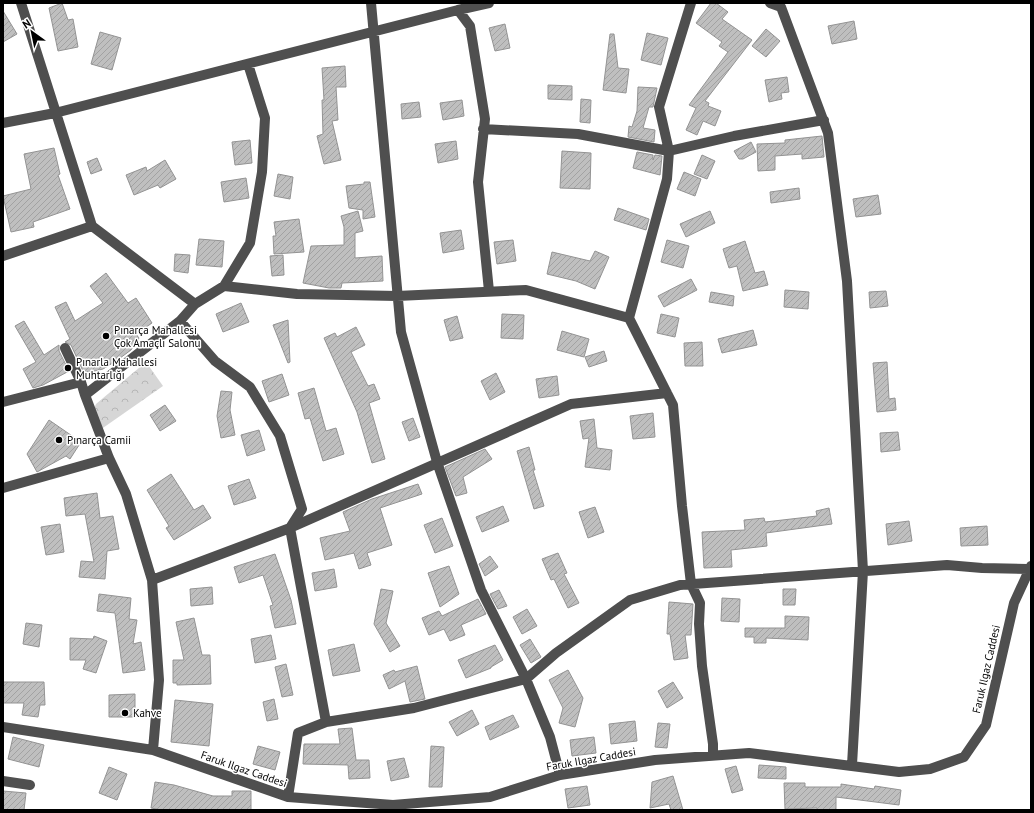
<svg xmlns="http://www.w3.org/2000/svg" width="1034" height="813" font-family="'PT Sans',sans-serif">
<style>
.park{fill:url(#park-crowns)}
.building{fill:url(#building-hatch);stroke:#939393}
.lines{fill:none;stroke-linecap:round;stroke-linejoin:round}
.minor{stroke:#4f4f4f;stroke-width:10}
.poi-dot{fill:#000;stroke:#fff;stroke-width:1.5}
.labels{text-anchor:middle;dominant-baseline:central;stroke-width:3;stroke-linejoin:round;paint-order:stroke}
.poi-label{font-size:11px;fill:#000;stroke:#fff;text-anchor:start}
.street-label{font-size:11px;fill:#000;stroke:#fff}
</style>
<defs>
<pattern id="park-crowns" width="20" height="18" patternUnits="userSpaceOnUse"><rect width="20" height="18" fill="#d6d6d6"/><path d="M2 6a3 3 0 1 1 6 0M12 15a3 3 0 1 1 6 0" fill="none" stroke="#b6b6b6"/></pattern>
<pattern id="building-hatch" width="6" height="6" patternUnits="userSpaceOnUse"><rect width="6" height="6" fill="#bfbfbf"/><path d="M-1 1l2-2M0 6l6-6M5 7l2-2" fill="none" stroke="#a2a2a2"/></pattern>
</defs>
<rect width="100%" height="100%" fill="#fff"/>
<path class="park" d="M146,362L163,386L100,430L93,411L96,404Z"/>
<path class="building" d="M62,3L68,20L73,19L78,47L58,51L49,8Z
M711,3H716L728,12L722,19L752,40L705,101L709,103L708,106L721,111L715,126L703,121L697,135L686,130L696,108L689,105L728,52L719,46L722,42L696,23Z
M3,11L17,34L3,42Z
M854,21L857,39L832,44L828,26Z
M505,24L510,48L495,51L489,28Z
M766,29L780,41L766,57L752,46Z
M100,32L121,38L112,70L91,64Z
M647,33L668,38L661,65L641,60Z
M610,34H614L618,68L629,69L626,93L603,90Z
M345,66L346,87H336L338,120L332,121L341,160L324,164L317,136L323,134L322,100H324L322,68Z
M787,77L789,92L781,93L782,99L769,102L765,80Z
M548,85L572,86V100L548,99Z
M638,87L657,88L653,107H649L643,128L655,130L654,142L628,137L629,126L632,127L637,111Z
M581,99L591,100L590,123L580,122Z
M462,100L464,116L443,120L440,103Z
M419,102L421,117L402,119L401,104Z
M822,136L824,157L802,159V154L775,156V170L758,171L757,144L785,143V140Z
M250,140L252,163L235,165L232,142Z
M456,141L458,159L438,163L435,144Z
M751,142L756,152L743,159H739L734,151Z
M54,148L60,174L58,175L70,209L33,222L34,227L11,232L3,196L31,189L24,154Z
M562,151L591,153L590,189L560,188Z
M637,152L653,155V160L655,155L662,156L660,175L633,168Z
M702,155L715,161L707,179L694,174Z
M97,158L102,170L91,174L87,162Z
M165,160L176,179L160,188L158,185L134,195L126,175L146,167L147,171Z
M684,172L701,179L695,196L677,189Z
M278,174L293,177L290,199L274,196Z
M246,178L249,198L224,202L221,182Z
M364,182H370L375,217L363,219V210L349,208L346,186L364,184Z
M799,188L800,199L771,203L770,192Z
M878,195L881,214L856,217L853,199Z
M618,208L649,219L646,230L614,220Z
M358,211L363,231L355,233V258L382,256L383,281L342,283L341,288H329L303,283L311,246L344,245V227L341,216Z
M710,211L715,223L686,237L680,224Z
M299,219L304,252L274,254L273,236H276L274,222Z
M461,230L464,249L443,253L440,233Z
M199,239L224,241L222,267L196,265Z
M513,240L516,261L497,264L494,242Z
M667,240L689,246L683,268L661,262Z
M745,241L755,273L764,271L768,285L743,291L737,266L729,268L723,249Z
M595,251L609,257L595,289L576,281L547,274L552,252L590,261Z
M175,254L190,255L188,273L174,271Z
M283,255L284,275L272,276L270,256Z
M106,273L128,303L136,298L152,323L136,334L139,338L131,350L116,361L103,369L91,372L83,371L71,345L65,342L70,339L55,307L66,302L75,321L103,303L90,286Z
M691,279L697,290L664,307L658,296Z
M785,290L809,292L808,309L784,307Z
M886,291L888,306L870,308L869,292Z
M711,292L734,296L733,306L709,302Z
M241,303L249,322L223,332L216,314Z
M502,314L524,315L523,339L501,338Z
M661,314L679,318L675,337L657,333Z
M457,316L463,338L450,341L444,320Z
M288,320L290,362L288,363L273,325Z
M24,321L44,355L59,345V351L69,371L43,385L33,388L23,369L36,362L15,326Z
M356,327L365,345L351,352L368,386L374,384L380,399L369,403L385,459L372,463L357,412L324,338L335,333L337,337Z
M753,330L757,345L722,353L718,339Z
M562,331L589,339L584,357L557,350Z
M702,342L703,366H685L684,343Z
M604,351L607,361L589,367L585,357Z
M887,362L889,399L895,398L896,410L877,412L873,363Z
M496,373L505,392L490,400L481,381Z
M282,374L289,395L269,402L262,381Z
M557,376L559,395L539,398L536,379Z
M314,388L326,431L336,428L344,454L323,461L310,418L305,419L298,393Z
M221,391L232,392L230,410L235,435L221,438L217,416Z
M165,405L176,421L160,431L150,415Z
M653,413L655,437L633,439L630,416Z
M413,418L420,437L409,441L402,422Z
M594,419L597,448L612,450L610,470L585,467L589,438L583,439L580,421Z
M49,420L81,442L70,459L66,456L37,472L27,454Z
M259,430L265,450L247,456L241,435Z
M898,432L900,450L881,452L880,433Z
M529,447L535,470H533L544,506L534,509L517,451Z
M485,449L492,459L463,477L467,493L456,496L445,467Z
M171,474L194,510L203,505L211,518L174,540L166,528L169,526L147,490Z
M249,479L256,498L234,505L228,486Z
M418,484L422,494L380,508L392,545L367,553L371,565L359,569L354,553L325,560L320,538L350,531L343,512L372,499Z
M97,493L100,518L113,516L119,549L107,551L105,579L79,577L81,561L94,562L85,514L66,516L64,498Z
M503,506L509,521L482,532L476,517Z
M595,507L604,532L588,538L579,512Z
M829,508L832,524L766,533L767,546L731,550L732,567L704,568L702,532L745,530L744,520L764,518L765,522L817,516L816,511Z
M442,518L453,546L435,553L424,525Z
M909,521L912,541L888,545L886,524Z
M60,524L64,552L46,555L41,527Z
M987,526L988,545L961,546L960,528Z
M558,553L567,573L564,574L579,603L568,608L554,579L551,580L542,559Z
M275,554L291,600L296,624L275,628L270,606L273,605L263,575L239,583L234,567Z
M490,556L498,567L485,576L479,564Z
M449,566L459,594L440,607L428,573Z
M334,569L337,587L315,591L312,573Z
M212,587L213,604L191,606L190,589Z
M381,589L393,591L386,623L400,646L390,652L374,624Z
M783,589H796L795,605H783Z
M499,590L507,606L498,609L490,594Z
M99,594L131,598L129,619L137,620L133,644L141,642L145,670L123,673L115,613L97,611Z
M722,598L740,599L739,622L721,621Z
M478,599L486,614L461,625L465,635L450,641L444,629L429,635L422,618L439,611L442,616Z
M669,602L693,604L691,635H685L688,658L674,660L670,634H667Z
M527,609L537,626L522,634L513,617Z
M785,616L809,617L808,640L766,638V643H754V637H745V628H785Z
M194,618L202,655H210L211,684L177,685V683H173V660H184L176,622Z
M26,623L42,625L39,647L23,644Z
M271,635L276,659L255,663L251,639Z
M94,636L107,641L96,673L83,669L86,660H70V638L93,639Z
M530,639L541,657L531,663L520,645Z
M354,644L360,671L333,676L328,650Z
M495,645L503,660L491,667V668L466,678L458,660Z
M286,664L293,695L282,697L275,667Z
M417,666L425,699L410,702L405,681L389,689L383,675L394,670L395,672Z
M568,670L583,698L575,727L559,723L563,708L549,680Z
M3,682H44L45,705H40L38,717L22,715L24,703H3Z
M673,682L683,698L667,708L658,691Z
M135,694V717H109V695Z
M274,699L278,719L267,721L263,702Z
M175,700L213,704L209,746L171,742Z
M472,710L479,724L457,736L449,722Z
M513,715L519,727L490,740L485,727Z
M635,721L637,741L611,744L609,724Z
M658,723L670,724L667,748L655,747Z
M352,728L356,760H369L370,778L349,779L348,765L303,764L304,744H340L338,729Z
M13,737L44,745L39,767L8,759Z
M594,737L596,753L572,756L570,740Z
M258,746L280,752L275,770L253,764Z
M431,746L444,747L442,787H429Z
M404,758L409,777L391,781L387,761Z
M759,765L786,767V779L758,778Z
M736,766L743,790L732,793L725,769Z
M109,767L127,774L117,800L99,793Z
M673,776L683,810H671L669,804L650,808L652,782Z
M155,782L174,785L213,796H232V791H251V810H162L151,808Z
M784,783H805V787H841V784L874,789L875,786L901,790L899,805L836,797V810H817V808L785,809Z
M587,786L590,805L568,808L565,789Z
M3,791L26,793L24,810H3Z"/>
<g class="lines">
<path class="minor" d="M21,3L92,226L195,304
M371,3L401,332L437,462L481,590L526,679L550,737L560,775
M691,3L659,107L669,151L667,179L629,318L673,405L682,506L691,584L700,603L699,624L702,666L713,744V756
M770,3L781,7L828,133L847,281L863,571L852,765
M458,10L489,3
M3,123L55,113L458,10L470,26L485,119L478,182L489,291
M483,129L578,134L669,151L734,136L824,120
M3,256L92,226
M224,286L250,243L262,172L265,118L248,64
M180,321L215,361L250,387L280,436L302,509L290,528L326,722
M65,348L81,382
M3,402L81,382L85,395
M3,488L109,458
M152,580L290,528L571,404L667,393
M3,727L153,750L288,797L393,805L490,797L560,775L655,760L749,753L899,772L930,769L964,757L986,725L1014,603L1031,566
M153,750L159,680L152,580L126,494L109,458L85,395L180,321L195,304L224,286L297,294L397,296L526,290L629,318
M3,781L30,785
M288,797L298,733L326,722L414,708L526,679L556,653L630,600L680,585L947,565L982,568L1028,569"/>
</g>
<g class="poi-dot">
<circle cx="106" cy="336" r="4"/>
<circle cx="68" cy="368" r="4"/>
<circle cx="59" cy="440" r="4"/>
<circle cx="125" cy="713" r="4"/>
</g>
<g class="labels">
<g class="poi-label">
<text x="114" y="330">Pınarça Mahallesi<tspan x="114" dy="13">Çok Amaçlı Salonu</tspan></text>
<text x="76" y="362">Pınarla Mahallesi<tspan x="76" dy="13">Muhtarlığı</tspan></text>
<text x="67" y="440">Pınarça Camii</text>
<text x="133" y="713">Kahve</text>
</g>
<g class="street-label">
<text transform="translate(986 669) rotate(-77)">Faruk Ilgaz Caddesi</text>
<text transform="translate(591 759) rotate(-10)">Faruk Ilgaz Caddesi</text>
<text transform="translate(244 769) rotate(19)">Faruk Ilgaz Caddesi</text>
</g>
</g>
<rect width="1034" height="813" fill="none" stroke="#000000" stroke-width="8"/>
<g transform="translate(32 32) rotate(327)" stroke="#ffffff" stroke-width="3" paint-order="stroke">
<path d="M0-3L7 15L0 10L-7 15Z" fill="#000000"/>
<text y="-6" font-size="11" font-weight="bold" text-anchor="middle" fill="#000000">N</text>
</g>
</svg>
